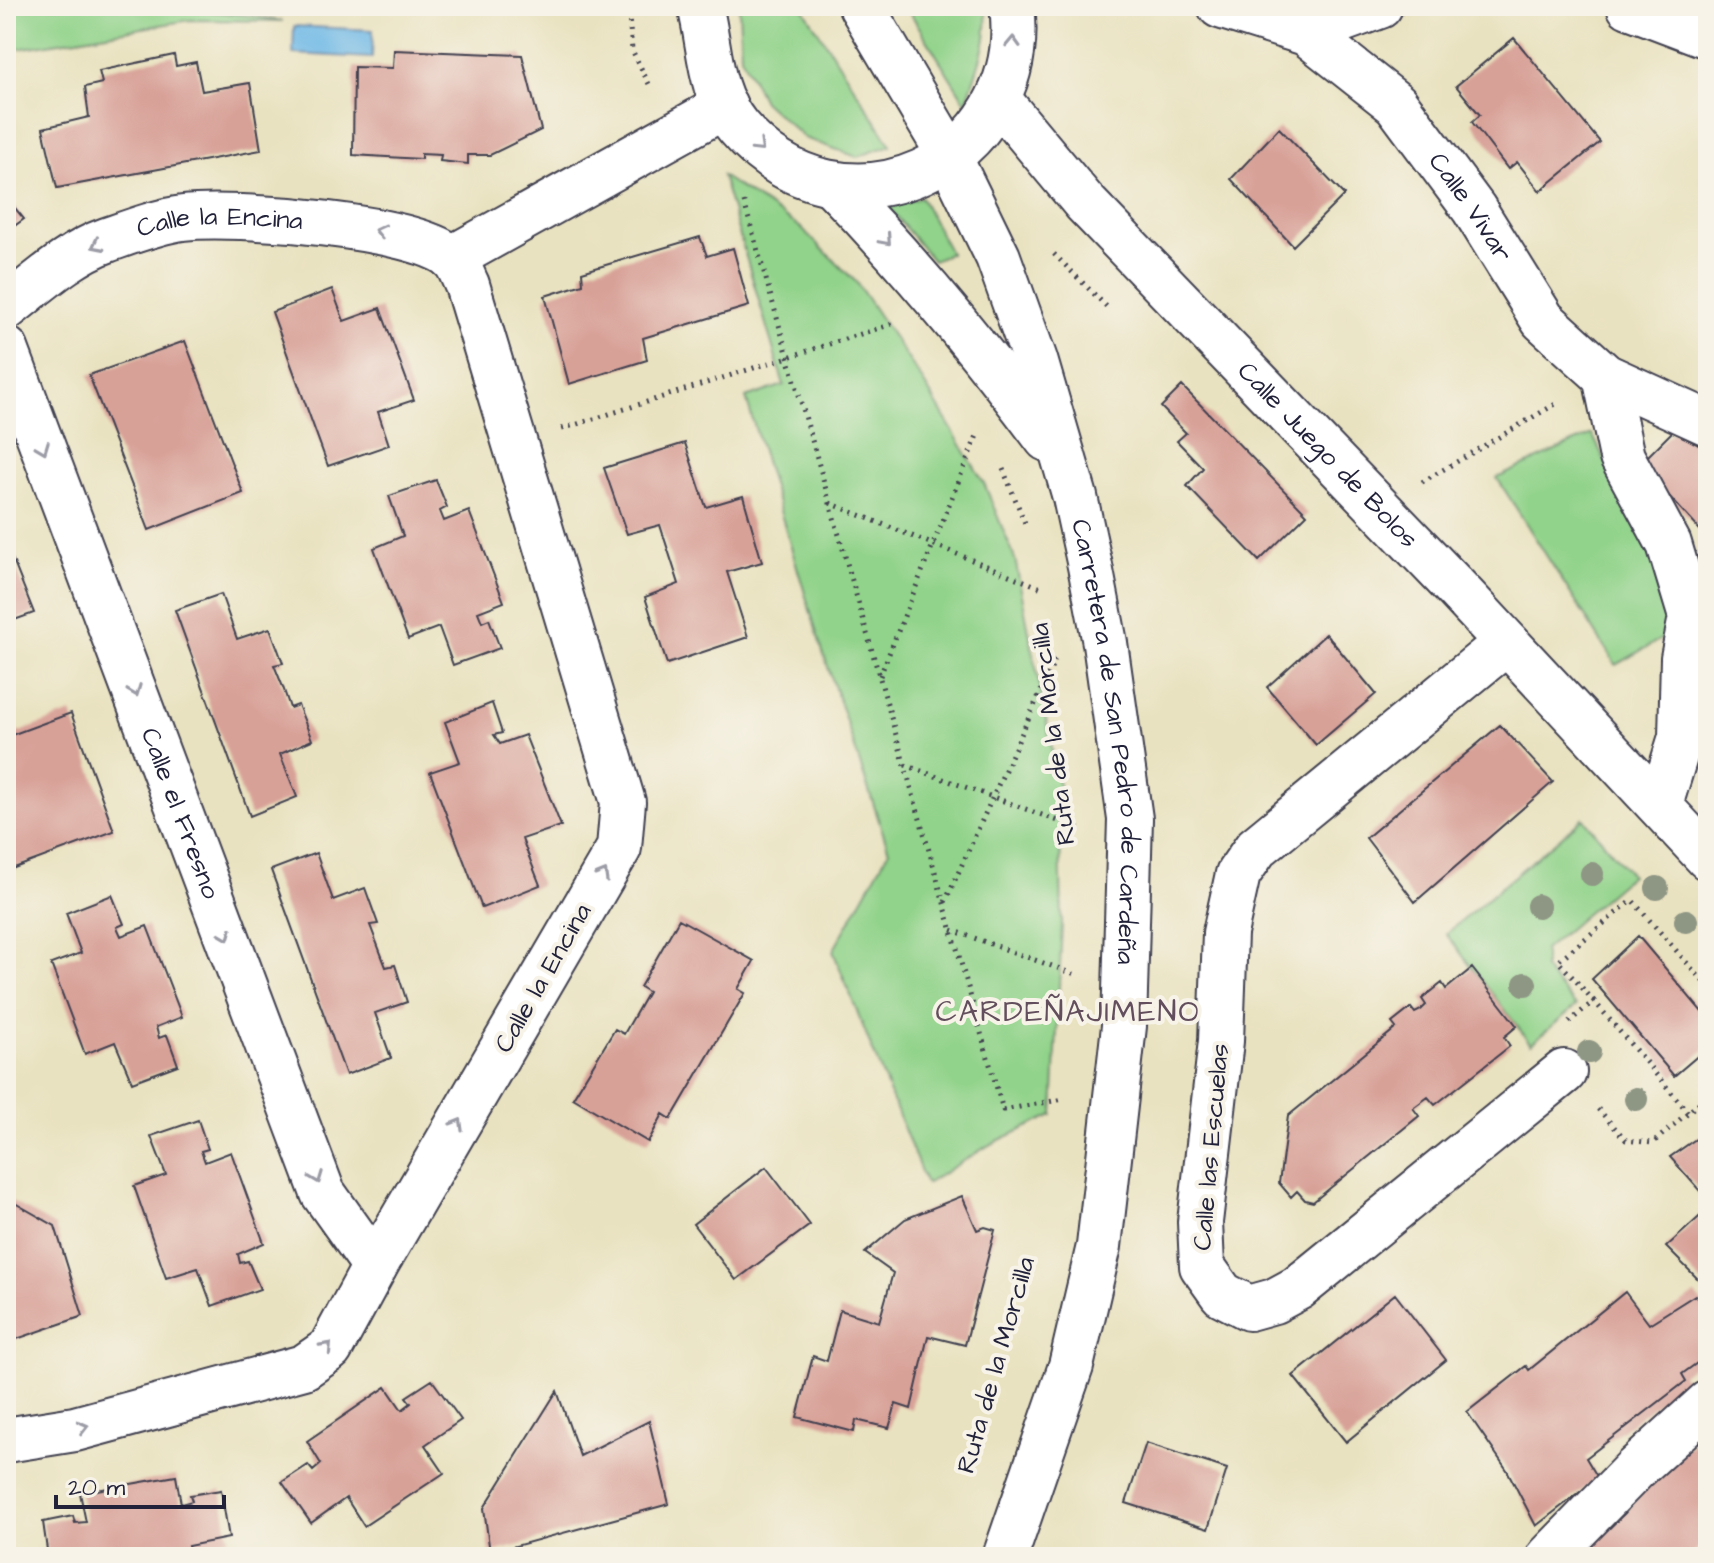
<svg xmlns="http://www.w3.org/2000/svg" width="1714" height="1563" font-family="'Architects Daughter',sans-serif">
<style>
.green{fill:#91d38a;stroke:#5a7a62;stroke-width:2}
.water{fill:#6db8e6;stroke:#486d90;stroke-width:2}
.building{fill:#d8a198}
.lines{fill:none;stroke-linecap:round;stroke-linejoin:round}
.street-casing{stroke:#403f4f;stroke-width:48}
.secondary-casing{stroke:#403f4f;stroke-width:48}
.path{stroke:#403f4f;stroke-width:5;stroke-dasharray:2 6;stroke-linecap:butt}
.street{stroke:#fff;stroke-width:44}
.secondary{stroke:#fff;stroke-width:44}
.tree{fill:#8e9684}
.oneway{stroke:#9c9ca7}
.labels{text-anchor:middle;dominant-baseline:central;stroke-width:8;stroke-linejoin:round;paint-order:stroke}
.street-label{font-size:26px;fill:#22223b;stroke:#f7f3e8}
.quarter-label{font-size:30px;letter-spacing:2px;fill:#624e5c;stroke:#f7f3e8}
</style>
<rect width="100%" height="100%" fill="#f7f3e8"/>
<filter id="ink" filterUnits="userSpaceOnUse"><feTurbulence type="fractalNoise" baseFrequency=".0125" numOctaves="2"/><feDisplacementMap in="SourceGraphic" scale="16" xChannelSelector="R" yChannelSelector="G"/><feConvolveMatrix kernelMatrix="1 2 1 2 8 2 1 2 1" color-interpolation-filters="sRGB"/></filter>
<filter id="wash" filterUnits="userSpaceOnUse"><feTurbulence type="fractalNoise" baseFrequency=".006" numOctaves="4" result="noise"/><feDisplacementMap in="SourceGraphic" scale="32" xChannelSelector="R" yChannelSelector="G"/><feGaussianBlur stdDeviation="1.8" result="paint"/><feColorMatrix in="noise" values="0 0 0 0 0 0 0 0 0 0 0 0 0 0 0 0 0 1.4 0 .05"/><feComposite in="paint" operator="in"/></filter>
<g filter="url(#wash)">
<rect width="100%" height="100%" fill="#e9e2c0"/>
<path class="green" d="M46,6C126,6 203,7 283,21L190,20L6,51V10Z
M739,6H802L891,145L857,157L804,138L763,101L741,56Z
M906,6H985C991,38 976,72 966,103Z
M722,176L800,227L856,282L919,375L984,483L1015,559L1059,786L1062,923L1053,1115L991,1144L926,1184L833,951L889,851L820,643L746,398L784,385Z
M921,197L950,253L933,261L889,208Z
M1592,434L1660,571L1673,632L1616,665L1497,478Z
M1583,818L1631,875L1544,950V969L1576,1006L1531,1044L1446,934Z"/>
<path class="water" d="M294,26L373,30L372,58L293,54Z"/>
<g id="blocks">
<path class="building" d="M1514,38L1600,142L1540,191L1517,162L1508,169L1472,122L1480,115L1456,86Z
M394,50L522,55L541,130L490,155H468V164L440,161L441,155L421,154V159L353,155L354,67L393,68Z
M174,55L176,66L196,62L202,91L250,83L261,150L57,188L43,128L89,117L85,87L102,83L99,71Z
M1279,128L1344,195L1293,246L1231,179Z
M6,197L24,219L6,232Z
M700,237L707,256L733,248L749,306L643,338L647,360L569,384L545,296L583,284L582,272Z
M332,289L344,321L380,308L414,400L378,412L389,445L328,466L272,312Z
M185,341L243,493L149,530L89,375Z
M1182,386L1307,514L1259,561L1187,486L1203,468L1177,441L1186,433L1161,407Z
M1673,431L1708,450V539L1640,464Z
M685,443L706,507L743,496L762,562L727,572L748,637L667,664L645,597L679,584L660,525L627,534L604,468Z
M436,480L447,507L440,511L444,521L469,511L504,602L478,612L482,622L489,619L500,648L453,665L439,627L408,639L374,548L403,536L389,496Z
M6,543L34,613L6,623Z
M221,594L237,639L270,628L283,663L274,665L283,687L290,708L298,705L312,740L280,754L297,797L250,816L175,610Z
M1326,634L1376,694L1316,745L1267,687Z
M492,703L502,733L494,735L500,744L525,735L561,826L522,839L540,885L482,908L430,772L460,762L445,722Z
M71,713L114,831L6,871V737Z
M1500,725L1553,782L1415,902L1366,838Z
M316,853L333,900L365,888L378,924L370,925L386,967L395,965L407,1002L375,1013L391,1058L346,1075L271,870Z
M112,895L124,924L117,927L121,936L147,926L182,1017L156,1027L159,1038L167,1035L178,1065L132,1082L115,1042L85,1054L51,964L81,953L66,913Z
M679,919L754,961L738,989L745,993L671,1119L663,1114L648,1142L573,1098L615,1029L624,1034L648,992L640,987Z
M1638,936L1708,1019V1047L1674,1076L1592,979Z
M1472,968L1517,1026L1504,1037L1510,1046L1435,1105L1428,1097L1413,1108L1419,1116L1313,1202L1305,1200L1297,1191L1291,1197L1279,1183L1288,1116L1396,1028L1392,1023L1411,1008L1415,1013L1421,1010L1426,1005L1422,999L1442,983L1446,989Z
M198,1120L208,1149L201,1151L205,1162L231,1152L264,1243L238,1254L240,1263L248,1261L260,1289L212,1306L198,1268L166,1278L134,1186L166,1175L151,1136Z
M1700,1136L1708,1146V1200L1670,1157Z
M766,1167L810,1225L736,1280L693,1224Z
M962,1196L977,1230L985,1227L995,1230L965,1345L928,1336L911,1409L896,1404L889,1428L856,1420L854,1432L797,1417L813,1356L827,1361L840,1310L879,1322L893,1273L865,1253L905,1219Z
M6,1198L55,1226L83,1316L11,1341L6,1325Z
M1708,1209V1289L1666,1247Z
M1625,1292L1649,1324L1695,1295L1708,1309V1355L1682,1374L1686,1381L1586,1458L1598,1478L1536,1526L1507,1470L1467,1412L1526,1366L1529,1370Z
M1395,1294L1446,1360L1346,1442L1293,1376Z
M432,1380L461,1420L425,1445L444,1473L364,1526L346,1498L311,1523L282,1482L308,1465L313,1471L321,1464L307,1441L386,1387L402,1410L411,1403L406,1397Z
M557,1391L580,1456L649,1421L669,1504L490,1553L484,1508Z
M1708,1429V1539L1690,1557H1579L1625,1513L1653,1478Z
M1146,1443L1227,1469L1208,1529L1126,1503Z
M176,1476L181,1504L192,1501L190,1495L221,1490L229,1538L188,1546L190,1557H48L43,1522L73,1516L75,1523L86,1522L80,1493Z"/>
</g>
</g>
<g filter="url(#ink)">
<use href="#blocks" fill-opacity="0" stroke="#403f4f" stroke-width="2"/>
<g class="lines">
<defs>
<g id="street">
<path id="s1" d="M1220,6L1306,33L1396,104L1474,209L1543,320L1605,376L1708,423"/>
<path d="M1629,6L1708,36"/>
<path d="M1306,33L1380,6"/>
<path d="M452,258L725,106"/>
<path id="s2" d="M6,308C37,284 70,253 107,240C130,232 159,221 183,218C233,212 417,225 452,258C459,264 463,277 467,285L623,802L619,848L375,1266L330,1349L304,1367L75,1429L6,1440"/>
<path id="s3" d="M6,349L323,1193L375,1266"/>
<path d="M1605,376L1622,457L1669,544L1691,617L1683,658L1681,737L1660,805"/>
<path d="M1506,643L1256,848L1238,874L1225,933L1221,1041L1200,1222L1202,1266L1222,1294L1249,1308L1274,1301L1298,1288L1564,1072"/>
<path d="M1549,1557L1635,1469L1708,1403"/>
</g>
<g id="secondary">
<path d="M700,6C711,48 708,91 738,127C841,250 1032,164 1012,6"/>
<path id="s4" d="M861,6L944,146L998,257L1035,360L1075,497L1090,566L1105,643L1130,819L1124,1026L1099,1246L1071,1366L1005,1557"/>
<path id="s5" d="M999,100L1084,202L1457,589L1708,858"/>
<path d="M832,184C910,264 980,349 1047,439"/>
</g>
</defs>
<use href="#street" class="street-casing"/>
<use href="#secondary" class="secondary-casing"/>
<path class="path" d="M628,6L632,50L651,88
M744,202L1003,1110L1064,1099
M1054,254L1110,310
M562,429L892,324
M1003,469L1025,523
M1422,482L1559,402
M830,503L1044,589
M880,676L978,433
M905,765L1080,829
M945,902L1055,660
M952,930L1074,974
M1594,1001L1558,961L1632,900L1708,987
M1569,1022L1594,1001L1688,1112
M1598,1109L1626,1140L1653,1143L1708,1095"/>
<use href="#street" class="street"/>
<use href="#secondary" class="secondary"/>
</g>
<g class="tree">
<circle cx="1592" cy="874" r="12"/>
<circle cx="1657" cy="888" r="12"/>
<circle cx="1538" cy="906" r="12"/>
<circle cx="1686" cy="921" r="12"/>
<circle cx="1525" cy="984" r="12"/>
<circle cx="1589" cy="1052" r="12"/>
<circle cx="1636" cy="1099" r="12"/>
</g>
<defs><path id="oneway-chevron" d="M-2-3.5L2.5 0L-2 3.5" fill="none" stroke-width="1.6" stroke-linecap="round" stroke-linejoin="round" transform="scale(2)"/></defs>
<g class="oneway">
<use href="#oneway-chevron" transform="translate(1013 42) rotate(-88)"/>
<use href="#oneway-chevron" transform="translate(759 147) rotate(44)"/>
<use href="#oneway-chevron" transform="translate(380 231) rotate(-167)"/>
<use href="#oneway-chevron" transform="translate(886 240) rotate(48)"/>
<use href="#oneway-chevron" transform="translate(97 245) rotate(153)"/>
<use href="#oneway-chevron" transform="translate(43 448) rotate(69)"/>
<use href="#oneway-chevron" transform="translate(135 691) rotate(69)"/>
<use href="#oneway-chevron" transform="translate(603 875) rotate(-60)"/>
<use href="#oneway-chevron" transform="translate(226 935) rotate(69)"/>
<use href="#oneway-chevron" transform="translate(458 1124) rotate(-60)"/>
<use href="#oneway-chevron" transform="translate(317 1178) rotate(69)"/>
<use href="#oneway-chevron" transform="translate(327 1347) rotate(-47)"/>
<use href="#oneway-chevron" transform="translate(83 1427) rotate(-14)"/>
</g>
</g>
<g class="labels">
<g class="street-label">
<text stroke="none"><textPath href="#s1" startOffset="332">Calle Vivar</textPath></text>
<text stroke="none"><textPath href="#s2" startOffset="238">Calle la Encina</textPath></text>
<text stroke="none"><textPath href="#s5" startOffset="484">Calle Juego de Bolos</textPath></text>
<text transform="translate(1053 734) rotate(-97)">Ruta de la Morcilla</text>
<text stroke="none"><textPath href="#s4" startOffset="786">Carretera de San Pedro de Cardeña</textPath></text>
<text stroke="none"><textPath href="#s3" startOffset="496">Calle el Fresno</textPath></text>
<text transform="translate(543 978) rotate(-60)">Calle la Encina</text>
<text transform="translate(1211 1147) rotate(-85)">Calle las Escuelas</text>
<text transform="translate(996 1365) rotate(-74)">Ruta de la Morcilla</text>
</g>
<g class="quarter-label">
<text x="1068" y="1012">CARDEÑAJIMENO</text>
</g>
</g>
<rect width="1714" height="1563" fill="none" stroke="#f7f3e8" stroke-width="32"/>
<path d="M56 1495v12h168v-12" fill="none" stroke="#22223b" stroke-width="4"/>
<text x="68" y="1495" font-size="24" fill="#22223b" stroke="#f7f3e8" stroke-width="6" paint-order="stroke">20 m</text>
</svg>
